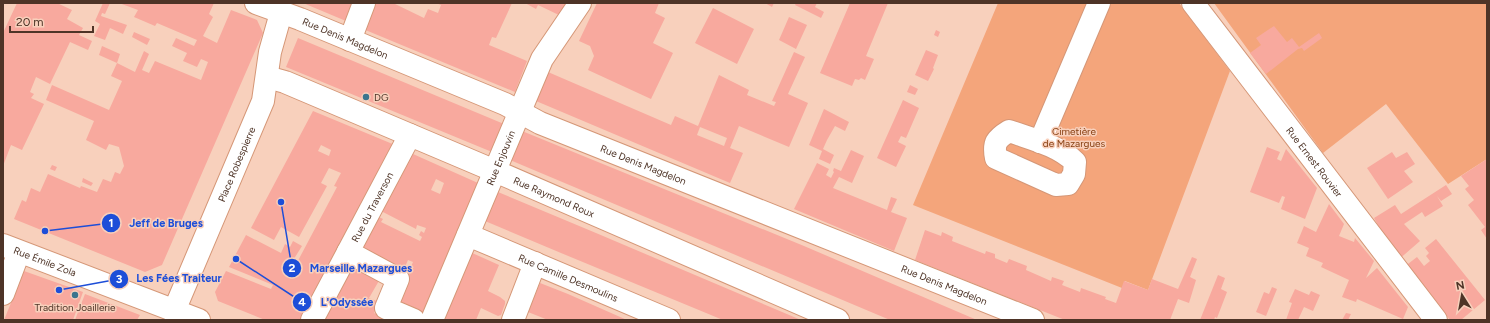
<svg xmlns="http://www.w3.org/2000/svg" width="1490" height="323" font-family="Figtree,sans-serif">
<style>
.green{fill:#f4a57b}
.building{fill:#f8a99e;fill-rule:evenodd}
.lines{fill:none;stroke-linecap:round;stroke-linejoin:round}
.minor-casing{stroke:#d59777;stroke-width:24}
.minor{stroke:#fff;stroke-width:22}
.poi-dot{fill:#3b758e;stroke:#f8d0bc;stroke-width:1.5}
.labels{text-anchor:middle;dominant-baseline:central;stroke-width:3;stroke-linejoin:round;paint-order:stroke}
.street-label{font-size:10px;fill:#4e3427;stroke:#f8d0bc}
.poi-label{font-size:10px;fill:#4e3427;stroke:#f8d0bc;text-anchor:start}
.park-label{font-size:10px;fill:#873f11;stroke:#f8d0bc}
.leader{fill:none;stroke:#1d4ed8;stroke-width:1.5}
.callout-dot{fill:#1d4ed8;stroke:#f8d0bc;stroke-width:1.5}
.mark-label{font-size:12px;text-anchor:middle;font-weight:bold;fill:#fff}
.callout-label{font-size:11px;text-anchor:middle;font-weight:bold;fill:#1d4ed8;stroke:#f8d0bc;stroke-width:3;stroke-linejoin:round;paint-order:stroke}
</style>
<rect width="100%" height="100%" fill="#f8d0bc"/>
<path class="green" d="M998,3H1179L1230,71L1148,290L1125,281L1122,288L913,205Z
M1214,3H1487V159L1448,184L1386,104L1323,153Z"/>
<path class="building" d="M17,3H57L72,10L67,19L83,28L79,35L92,41L88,50L70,42L50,84L36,77L30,92L34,94L31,98L44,104L22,150L11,145L3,166V33Z
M103,3H110L105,14L102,13L101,16L127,25L123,34L110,28L105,40L94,36L100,24L95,21Z
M119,3H214L209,14L213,17L203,36L217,43L231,10L257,20L263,33L162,265L145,272L14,219L22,200L26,202L31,188L40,192L48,174L80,188L81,186L97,192L103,179L111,182L115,172L120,174L124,166L119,147L109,144L106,150L86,140L94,121L46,100L52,85L109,110L122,81L111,76L117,63L99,55L102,46L120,54L117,63L135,72L144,51L149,54L142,70L149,73L155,61L201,80L208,62L201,59L197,67L183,61L187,53L172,46L176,38L194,46L197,40L157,23L155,26L134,17L138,10Z
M303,3H353L346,21Z
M373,3H393L424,18L428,9L438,13L441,5L436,3H512L496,38L492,37L489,45L527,61L515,92L363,29Z
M525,3H567L561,16L538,5L536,9Z
M597,3H659L655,13L665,18L653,43L673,53L651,99L588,70L594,56L590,46L579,41Z
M765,3H774L772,7Z
M796,3H817L815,7L824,12L821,18L795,5Z
M850,3H888L866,56L874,59L865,80L861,78L859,80L855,79L852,86L820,73Z
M713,8L754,29L737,64L695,43Z
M789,17L807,25L796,49L779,40Z
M1274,26L1287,42L1292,38L1299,47L1319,33L1322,38L1304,51L1302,48L1298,49L1266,74L1250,53L1261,45L1256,38Z
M936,30L940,32L938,37L934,35Z
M134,32L150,39L147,45L132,37Z
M298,38L504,124L492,152L286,67Z
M926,50L938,55L933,68L934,69L928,81L915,75Z
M794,52L805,57L788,94L808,103L789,147L739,126L730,148L743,153L730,183L536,101L548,72L671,125L675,116L698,126L719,75L749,90L747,95L774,106L776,102L772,101ZM700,127L727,138L724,146L697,135Z
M910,85L918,89L915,95L907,92Z
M903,100L919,108L906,138L901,136L898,142L906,146L896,167L877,158Z
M824,109L849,122L845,131L835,126L827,140L823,149L834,155L830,164L819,159L822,151L809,145Z
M313,111L395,145L301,320H265L218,301L215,292L226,271L271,289L273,285L229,267L246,235L281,253L285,244L290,247L293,241L302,246L287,270L292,272L337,187L334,186L341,173L329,168L321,183L327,186L299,237L281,227L274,240L251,228ZM321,145L331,150L329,156L318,151Z
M522,131L804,246L977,320H890L510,160Z
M1267,147L1280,152L1277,159L1281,161L1286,149L1317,188L1305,219L1281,209L1285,197L1282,196L1279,203L1250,192Z
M851,150L864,156L852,183L839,177L833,188L887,210L891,197L897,199L891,212L907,218L894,251L794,209L817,163L829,169L826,175L831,178L834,172L833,171L834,168L841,171Z
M1392,152L1396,158L1407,152L1415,164L1404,171L1413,182L1388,199L1367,168Z
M413,154L478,183L424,315L395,303L413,262L408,260L404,269L361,248L379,217L383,219L381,222L420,241L422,237L419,235L421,231L424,233L426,228L417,225L416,229L381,211ZM436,179L444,183L440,194L431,190Z
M1487,159V239L1481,230L1485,227L1468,205L1474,200L1465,189L1469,186L1461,176Z
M52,165L57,167L55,171L50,169Z
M83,178L93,183L91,186L82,182Z
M1446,185L1452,194L1441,201L1437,196L1443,206L1425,217L1422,212L1404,224L1420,241L1397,261L1373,231L1379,227L1374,218L1395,205L1401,214Z
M498,192L596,233L801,320H723L561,253L485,221Z
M1329,204L1344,224L1339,236L1354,242L1355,238L1374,261L1366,278L1377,268L1408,307L1403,319L1357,299L1356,302L1342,297L1349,280L1321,267L1323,263L1306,256L1309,248L1297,243L1304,226L1316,232Z
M925,230L941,236L942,232L953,237L952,241L985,254L986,251L995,254V258L1007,263L1009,259L1027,266L1026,270L1051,281L1052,277L1064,281L1062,285L1080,292L1081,288L1106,297L1105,299L1116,303L1124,281L1148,290L1152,279L1178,289L1192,257L1197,259L1190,277L1196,280L1189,303L1178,299L1170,320H1065L915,260Z
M1436,239L1485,300L1461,320H1450L1415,276L1404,267L1417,257L1424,266L1430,261L1426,256L1429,253L1425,248Z
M470,252L499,265L488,291L500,297L505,301V304L501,315L498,316L481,308L476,320H441Z
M353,262L380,279L369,298L379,302L374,313L390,320H322Z
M24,271L83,292L73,320H4Z
M1218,275L1225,278L1221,289L1227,292L1217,318L1215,317L1214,320H1200Z
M540,283L568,294L627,320H548L528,312Z
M1272,287L1277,289L1266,316L1256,312L1264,292L1269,294Z
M1295,289L1309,295L1311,291L1320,295L1313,311L1304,307L1298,320H1286L1292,303L1289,302Z
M85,294L140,315L137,320H75Z
M1346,313L1351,314L1348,320H1342Z"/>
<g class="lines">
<defs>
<g id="minor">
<path id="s1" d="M256,3L300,19L505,104L540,123L1033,320"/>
<path id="s2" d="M1193,3L1436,320"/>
<path d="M350,40L364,3"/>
<path id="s3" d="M267,77L285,82L495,171L838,320"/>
<path d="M1009,131C1031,139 1058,145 1075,162L1074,174L1068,184L1056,185L996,158C993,143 996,139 1009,131Z"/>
<path d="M1040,142L1099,3"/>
<path id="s4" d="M468,235L669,320"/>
<path id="s5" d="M3,245L199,320"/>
<path d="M348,252L398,279L386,308L414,320"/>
<path d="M3,294L19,252"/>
<path id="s6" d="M177,320L174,311L263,101L270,52L281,13"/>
<path id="s7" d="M312,320L410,135"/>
<path id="s8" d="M432,320L542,59L580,3"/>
<path d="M513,320L535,263"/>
</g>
</defs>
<use href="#minor" class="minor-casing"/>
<use href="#minor" class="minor"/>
</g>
<g class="poi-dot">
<circle cx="366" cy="97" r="4"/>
<circle cx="75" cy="295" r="4"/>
</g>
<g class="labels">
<g class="street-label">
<text stroke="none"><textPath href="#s1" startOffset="96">Rue Denis Magdelon</textPath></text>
<text stroke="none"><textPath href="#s8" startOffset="176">Rue Enjouvin</textPath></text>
<text stroke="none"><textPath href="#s2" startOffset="200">Rue Ernest Rouvier</textPath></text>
<text stroke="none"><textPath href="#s6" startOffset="169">Place Robespierre</textPath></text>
<text stroke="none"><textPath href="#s1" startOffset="420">Rue Denis Magdelon</textPath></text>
<text stroke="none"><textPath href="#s3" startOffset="311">Rue Raymond Roux</textPath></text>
<text stroke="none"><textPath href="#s7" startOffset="128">Rue du Traverson</textPath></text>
<text stroke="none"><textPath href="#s5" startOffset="45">Rue Émile Zola</textPath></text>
<text stroke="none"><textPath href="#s4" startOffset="109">Rue Camille Desmoulins</textPath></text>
<text stroke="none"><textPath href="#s1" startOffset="744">Rue Denis Magdelon</textPath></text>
</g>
<g class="poi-label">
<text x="374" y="97">DG</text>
<text x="75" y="307" text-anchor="middle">Tradition Joaillerie</text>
</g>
<g class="park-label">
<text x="1074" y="131">Cimetière<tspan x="1074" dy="12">de Mazargues</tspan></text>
</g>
</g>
<path class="leader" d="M45 231L111 223M281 202L292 268M59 290L119 279M236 259L302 302"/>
<g class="callout-dot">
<circle cx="45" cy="231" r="4"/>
<circle cx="281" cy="202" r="4"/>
<circle cx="59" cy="290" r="4"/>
<circle cx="236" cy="259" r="4"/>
<circle cx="111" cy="223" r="10"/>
<circle cx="292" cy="268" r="10"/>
<circle cx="119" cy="279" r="10"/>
<circle cx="302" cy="302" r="10"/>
</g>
<g class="mark-label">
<text x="111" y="227">1</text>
<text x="292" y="272">2</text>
<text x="119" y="283">3</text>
<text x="302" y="306">4</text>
</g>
<g class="callout-label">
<text x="166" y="227">Jeff de Bruges</text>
<text x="361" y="272">Marseille Mazargues</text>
<text x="179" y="282">Les Fées Traiteur</text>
<text x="347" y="306">L'Odyssée</text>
</g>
<rect width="1490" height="323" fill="none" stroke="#4e3427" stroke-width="8"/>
<g transform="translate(1462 295) rotate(349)" stroke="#f8d0bc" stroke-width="3" paint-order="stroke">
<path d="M0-3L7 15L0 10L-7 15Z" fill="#4e3427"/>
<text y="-6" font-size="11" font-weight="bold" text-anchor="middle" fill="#4e3427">N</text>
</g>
<path d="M10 26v6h83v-6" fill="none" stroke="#4e3427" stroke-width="2"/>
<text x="16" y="26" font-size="12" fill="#4e3427" stroke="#f8d0bc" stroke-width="3" paint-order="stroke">20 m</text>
</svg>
